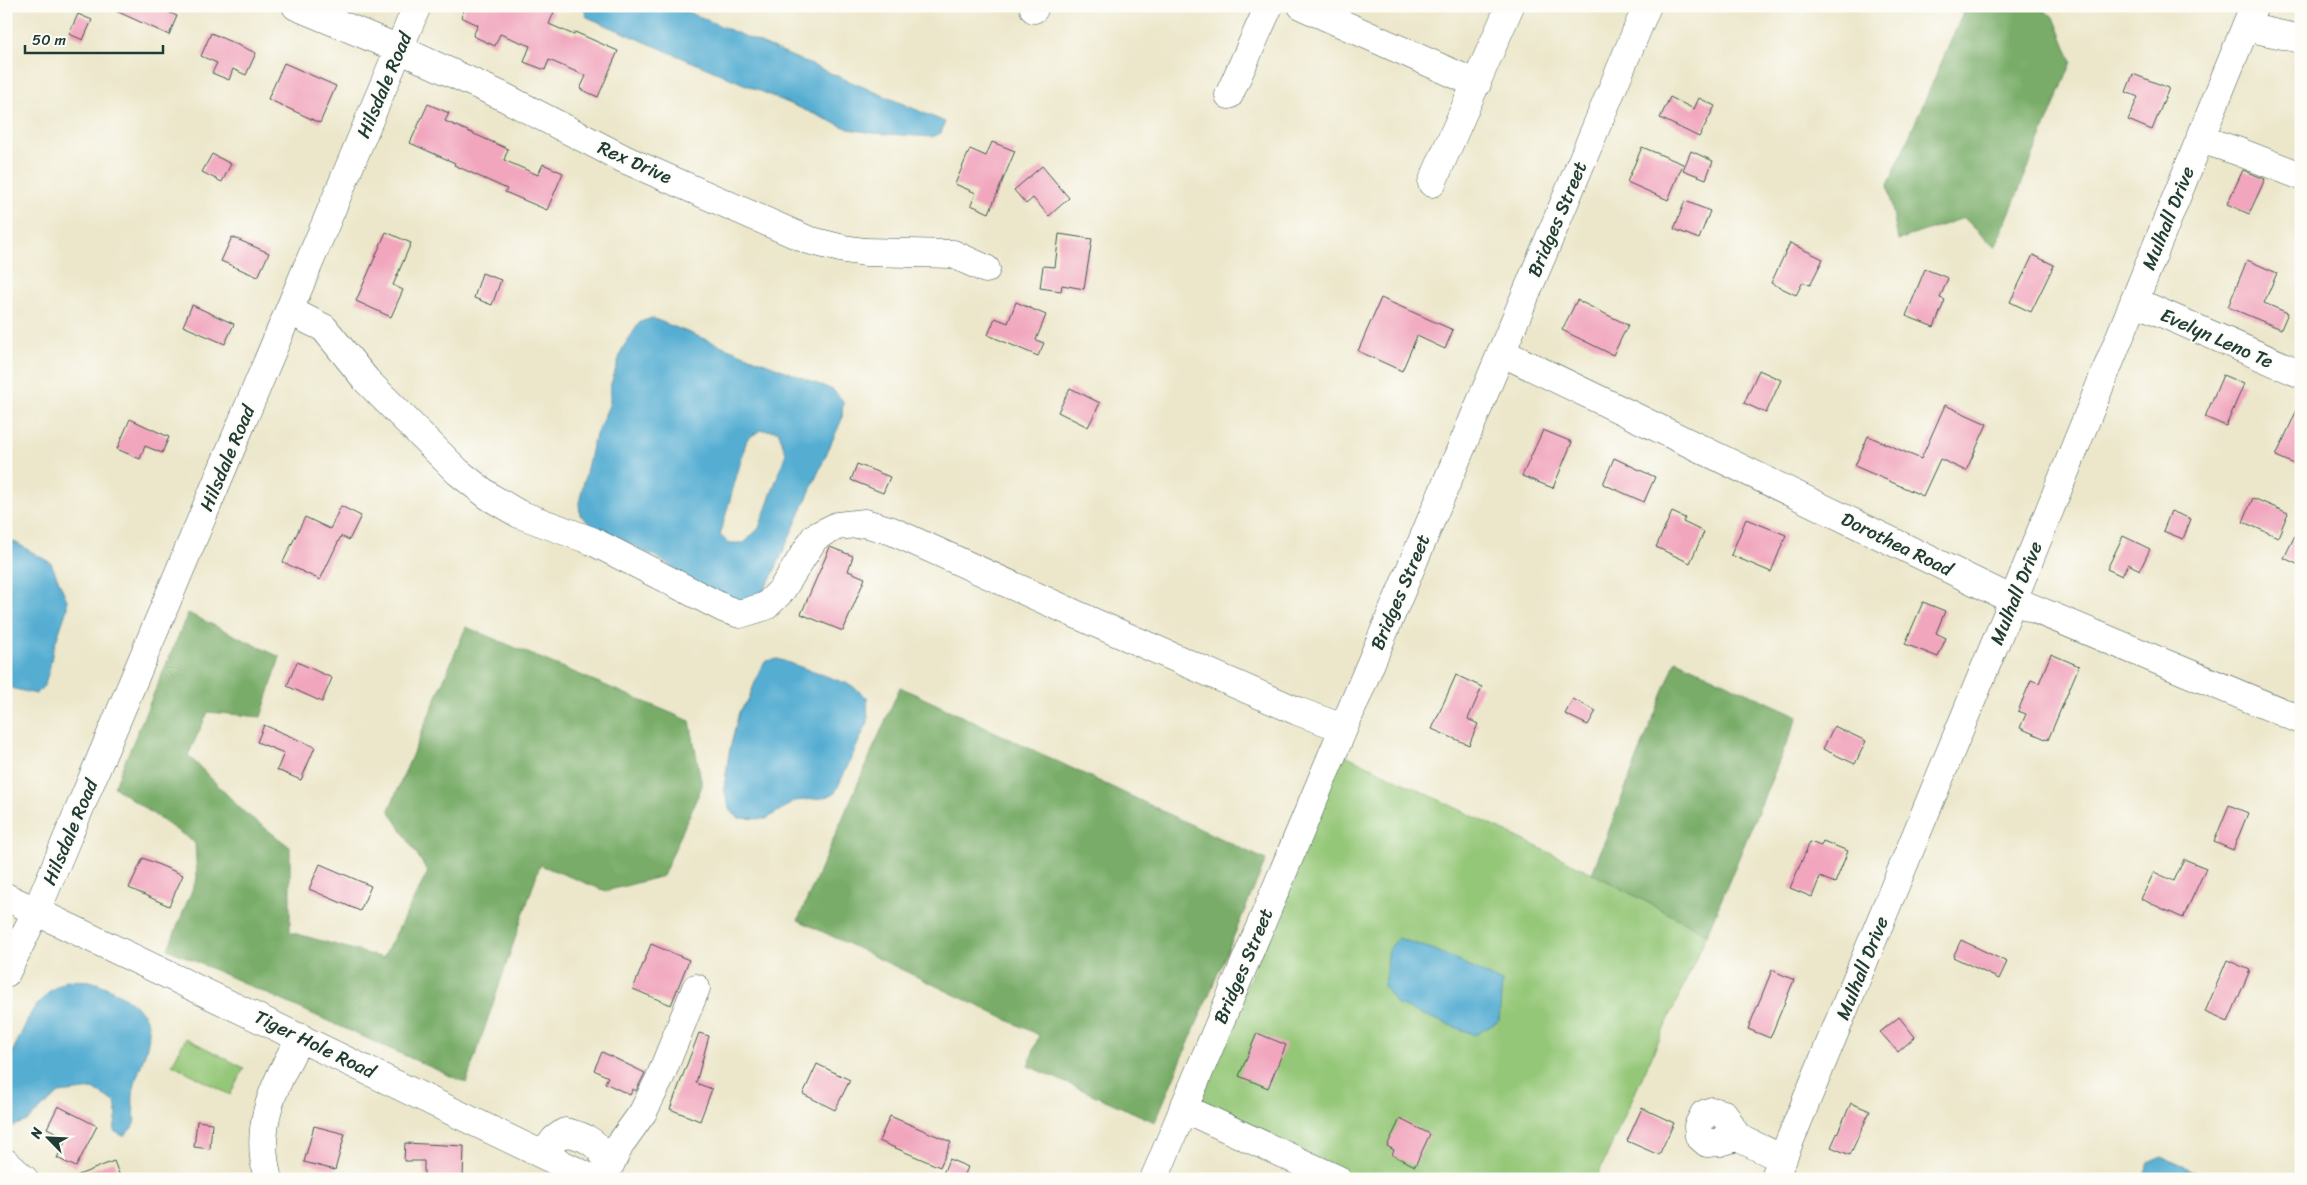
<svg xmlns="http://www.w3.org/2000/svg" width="2307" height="1185" font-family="Sriracha,sans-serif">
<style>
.green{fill:#95c778;stroke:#5a8256}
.forest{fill:#78ac68;stroke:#4c744e}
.water{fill:#55add2;stroke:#3a7583;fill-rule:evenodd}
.building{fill:#f1a6bd}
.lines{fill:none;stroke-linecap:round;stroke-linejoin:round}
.minor-casing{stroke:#3e564b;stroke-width:29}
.minor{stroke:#fff;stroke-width:28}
.labels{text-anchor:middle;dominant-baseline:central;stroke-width:4;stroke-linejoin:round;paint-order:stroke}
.street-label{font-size:19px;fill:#1f3d34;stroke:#fdfcf7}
</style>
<rect width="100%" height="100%" fill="#fdfcf7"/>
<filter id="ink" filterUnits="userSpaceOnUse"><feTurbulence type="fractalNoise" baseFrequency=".02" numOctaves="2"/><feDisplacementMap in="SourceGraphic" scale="10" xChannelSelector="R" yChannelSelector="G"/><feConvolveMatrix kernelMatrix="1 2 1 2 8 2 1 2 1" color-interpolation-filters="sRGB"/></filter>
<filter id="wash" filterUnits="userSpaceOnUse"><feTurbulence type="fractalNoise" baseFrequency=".0096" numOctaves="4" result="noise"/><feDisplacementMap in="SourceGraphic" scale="20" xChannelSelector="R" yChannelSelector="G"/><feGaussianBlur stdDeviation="1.12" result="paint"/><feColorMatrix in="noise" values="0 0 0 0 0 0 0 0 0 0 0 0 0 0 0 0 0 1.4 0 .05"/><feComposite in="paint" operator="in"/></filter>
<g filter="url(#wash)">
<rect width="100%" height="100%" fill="#ece7cb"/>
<path class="green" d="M1341,753L1592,873L1707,934L1596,1179H1357L1205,1110L1199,1104Z
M186,1038L244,1068L230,1095L172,1064Z"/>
<path class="forest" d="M1966,6H2036L2054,17L2072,62L1995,248L1964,218L1898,240L1888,185Z
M188,613L280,657L261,717L208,712L188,755L244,812L290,847V932L383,958L428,872L389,810L466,627L690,721L702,786L663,876L606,891L540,865L466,1083L168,949L197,878L195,843L114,787Z
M1676,660L1798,716L1707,934L1592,873Z
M900,687L1266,860L1155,1122L1028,1066L1039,1035L798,920Z"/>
<path class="water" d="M583,6H674L945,122L941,133L932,137L872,133L849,129L587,17Z
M652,318L833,390L843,401L842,419L773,574L762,593L735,604L716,596L655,556L635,548L611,534L593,527L580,515L579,503L593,442L610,403V387L622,349L640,322ZM761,430L778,431L786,453L759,528L744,543H729L720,535L747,439Z
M6,537L51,563L67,600V609L53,650L49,671L44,686L36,694L6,687Z
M778,659L851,685L867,698L868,722L835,793L823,798L795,801L766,819L739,818L730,811L724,788L729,753L739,712L748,700L761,667L766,661Z
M1398,938L1435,950L1502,982L1499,1021L1475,1035L1396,1004L1384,986L1389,949Z
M67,980C74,981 83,980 90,981C109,986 148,1007 149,1029C150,1052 134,1075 133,1096C131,1115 143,1122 123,1136L114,1131L117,1114L115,1102L93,1089L59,1093L27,1121L14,1126L6,1124V1065L32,1011L50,991Z
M2162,1157L2213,1179H2143L2149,1162Z"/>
<g id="blocks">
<path class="building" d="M105,6H155L177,16L169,35Z
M466,6H540L554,12L549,24L574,35L575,32L618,51L598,97L580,89L586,76L549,60L545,70L524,62L530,46L500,34L495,46L473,36L478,25L461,17Z
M78,14L92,20L83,40L69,34Z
M211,33L256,53L246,75L233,69L229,80L212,73L217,63L201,56Z
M284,63L336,86L320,123L268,99Z
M2133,74L2169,88L2152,130L2128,120L2138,97L2126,92Z
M1670,97L1694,109L1699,98L1715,106L1699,137L1660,118Z
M428,104L449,113L445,121L508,149L504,160L538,175L543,164L563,173L547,210L505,192L507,189L454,165L455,163L410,143Z
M992,142L1015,151L989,213L971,205L976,193L955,184L970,149L986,156Z
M1642,147L1683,164L1668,200L1627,182Z
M1691,151L1713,161L1706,179L1683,170Z
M212,154L231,164L222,182L202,172Z
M1042,166L1069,198L1049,216L1033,198L1026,204L1014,190Z
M2243,170L2265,179L2249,214L2227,204Z
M1685,201L1710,211L1699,239L1674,229Z
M386,232L411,243L393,285L403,290L391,317L356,301Z
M1059,234L1092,239L1084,289L1062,285L1061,291L1040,288L1043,266L1055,267Z
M232,237L269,253L258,277L221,261Z
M1790,243L1823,259L1810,285L1803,282L1796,295L1771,283Z
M2033,255L2054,265L2031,312L2010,302Z
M2247,260L2277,273L2264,303L2288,313L2281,329L2228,307Z
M1925,269L1948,278L1940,298L1945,300L1934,327L1906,316Z
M482,273L501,280L492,305L474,298Z
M1381,298L1453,330L1445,349L1417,336L1402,371L1358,351Z
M1577,300L1628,325L1613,355L1562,330Z
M1016,302L1046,315L1036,340L1044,343L1038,356L988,335L995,318L1008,323Z
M192,305L234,324L225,344L183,326Z
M1759,370L1781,380L1766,413L1744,403Z
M2223,375L2244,384L2226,426L2205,417Z
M1070,388L1100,403L1088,427L1058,412Z
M2301,401V467L2276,456Z
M1945,405L1987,424L1966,471L1940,459L1923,496L1855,466L1868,436L1921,459Z
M130,419L169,437L162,453L145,446L140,459L117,449Z
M1543,430L1572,442L1553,488L1522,476Z
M1614,458L1655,477L1644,502L1603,484Z
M857,464L890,477L883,493L851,480Z
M2253,498L2288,513L2278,537L2243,522Z
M341,506L361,516L349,540L341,536L320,580L283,562L305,517L330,529Z
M2171,511L2191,519L2183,539L2163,531Z
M1672,512L1685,518L1683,522L1704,532L1690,563L1656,547Z
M1746,519L1786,535L1771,572L1731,555Z
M2301,523V566L2284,558Z
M2123,536L2150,549L2140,570L2128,564L2122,576L2107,569Z
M830,547L853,556L848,571L865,578L843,631L801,614Z
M1923,602L1945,611L1936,633L1946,638L1938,657L1905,644Z
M2051,654L2079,666L2048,740L2020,728L2026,714L2018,711L2031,680L2039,683Z
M297,662L332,678L322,702L287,686Z
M1456,675L1482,687L1468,719L1478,724L1469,745L1432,729Z
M1573,699L1596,711L1588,725L1565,714Z
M264,725L315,747L301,780L277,770L284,753L257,742Z
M1834,726L1866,741L1855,764L1823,749Z
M2229,805L2248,813L2233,850L2214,842Z
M1823,841L1848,851L1835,883L1820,877L1812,897L1790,888L1810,842L1821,846Z
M143,858L183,875L169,906L129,888Z
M2184,859L2206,868L2183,918L2141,899L2154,872L2174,881Z
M320,864L371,886L360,911L309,889Z
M1961,940L2007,962L1999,979L1953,957Z
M651,944L689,960L671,1005L633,989Z
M2227,960L2250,970L2228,1022L2205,1012Z
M1772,970L1794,980L1770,1038L1748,1029Z
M1899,1017L1915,1037L1898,1052L1880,1032Z
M699,1033L709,1036L696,1083L712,1089L700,1121L670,1109Z
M1257,1033L1286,1045L1268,1088L1239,1076Z
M602,1052L645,1073L636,1091L633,1089L630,1095L605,1083L608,1077L594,1070Z
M817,1064L850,1080L835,1110L803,1094Z
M1851,1103L1870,1111L1850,1155L1831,1147Z
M58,1106L97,1126L76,1167L57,1158L67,1138L47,1128Z
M1642,1108L1674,1123L1659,1155L1627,1141Z
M890,1116L951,1142L940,1167L879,1141Z
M1400,1119L1430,1134L1415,1166L1392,1155L1394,1150L1387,1146Z
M197,1121L212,1123L210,1149L194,1147Z
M314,1126L345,1134L335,1170L304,1162Z
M405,1143L464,1146L463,1179H424V1161H404Z
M949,1159L968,1167L963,1179H941Z
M114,1161L121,1179H71V1178Z"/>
</g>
</g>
<g filter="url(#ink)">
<use href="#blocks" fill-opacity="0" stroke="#3e564b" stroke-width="1"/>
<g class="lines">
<defs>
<path id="minor" d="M296,6L399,49L500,95L624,159L808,240L844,249L865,252L953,254L986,269
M1302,6L1477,84
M1034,9L1035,6
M2246,27L2301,39
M1229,95L1269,6
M2200,139L2237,151L2301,176
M1432,183L1510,6
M2134,301L2301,374
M290,311L324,328L367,381L458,472L490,497L519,514L592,541L725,609L740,614L766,606L781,591L815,537L837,526L865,523L892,531L1093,622L1297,711L1343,728
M1501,352L2013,600L2301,720
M6,897L593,1179
M6,973L37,910L417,6
M1183,1108L1337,1179
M1737,1137L1721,1142L1707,1143L1699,1136L1698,1126L1704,1114L1712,1111L1724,1114L1737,1137L1783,1159
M543,1155L555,1139L565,1132C589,1137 597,1143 610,1164
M6,1163L24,1179
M268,1179C253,1122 275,1086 300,1037
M603,1179L621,1143L643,1112L659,1080L696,988
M1154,1179L1647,6
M1774,1179L2013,600L2254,6"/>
</defs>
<use href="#minor" class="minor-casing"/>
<use href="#minor" class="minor"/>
</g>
</g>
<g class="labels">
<g class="street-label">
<text transform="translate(384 85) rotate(-67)">Hilsdale Road</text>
<text transform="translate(635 162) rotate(24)">Rex Drive</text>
<text transform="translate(2168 218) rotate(-68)">Mulhall Drive</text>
<text transform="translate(1557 219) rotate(-67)">Bridges Street</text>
<text transform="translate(2217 338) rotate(24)">Evelyn Leno Te</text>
<text transform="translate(227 458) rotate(-67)">Hilsdale Road</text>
<text transform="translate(1897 544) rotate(26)">Dorothea Road</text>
<text transform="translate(1400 592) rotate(-67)">Bridges Street</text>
<text transform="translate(2016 593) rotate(-68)">Mulhall Drive</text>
<text transform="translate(70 832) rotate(-67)">Hilsdale Road</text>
<text transform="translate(1243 966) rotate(-67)">Bridges Street</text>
<text transform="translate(1862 968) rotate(-68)">Mulhall Drive</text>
<text transform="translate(315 1044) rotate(26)">Tiger Hole Road</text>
</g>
</g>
<rect width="2307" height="1185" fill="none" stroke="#fdfcf7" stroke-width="25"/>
<g transform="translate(48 1138) rotate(294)" stroke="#fdfcf7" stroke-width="4" paint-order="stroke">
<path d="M0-4L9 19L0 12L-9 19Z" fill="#1f3d34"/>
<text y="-8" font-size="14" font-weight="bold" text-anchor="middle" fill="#1f3d34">N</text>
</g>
<path d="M25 45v8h138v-8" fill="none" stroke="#1f3d34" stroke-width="2.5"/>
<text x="32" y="45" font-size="15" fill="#1f3d34" stroke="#fdfcf7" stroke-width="4" paint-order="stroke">50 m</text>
</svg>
